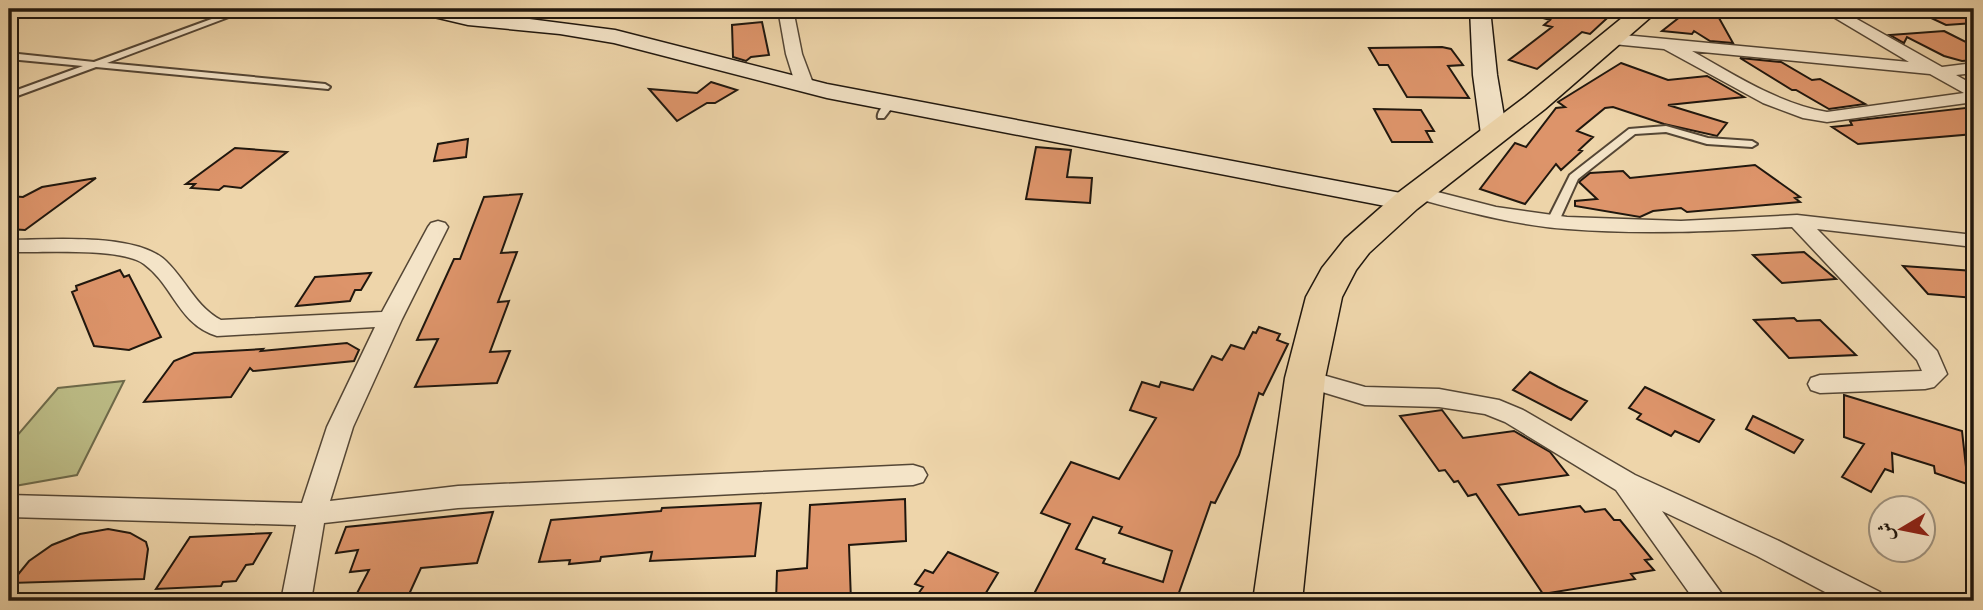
<svg xmlns="http://www.w3.org/2000/svg" width="1983" height="610" font-family="Vollkorn,Amiri,serif">
<style>
.green{fill:#bcbc86;stroke:#6e6a4a;stroke-width:2}
.building{fill:#dd946a;stroke:#20170e;stroke-width:2;fill-rule:evenodd}
.lines{fill:none;stroke-linecap:round;stroke-linejoin:round}
.lane-casing{stroke:#544635;stroke-width:4}
.street-casing{stroke:#544635;stroke-width:3}
.secondary-casing{stroke:#20170e;stroke-width:3}
.primary-casing{stroke:#20170e;stroke-width:3}
.lane{fill:#f4e4c8;fill-rule:evenodd}
.street{fill:#f4e4c8;fill-rule:evenodd}
.secondary{fill:#f4e4c8;fill-rule:evenodd}
.primary{fill:#eed5aa;fill-rule:evenodd}
</style>
<rect width="100%" height="100%" fill="#eed5aa"/>
<filter id="stains"><feTurbulence type="fractalNoise" baseFrequency=".00286" numOctaves="4"/><feColorMatrix values="0 0 0 0 .2 0 0 0 0 .09 0 0 0 0 .02 0 0 0 .5 -.17"/></filter>
<radialGradient id="worn" r=".72"><stop offset=".6" stop-color="#630" stop-opacity="0"/><stop offset="1" stop-color="#630" stop-opacity=".3"/></radialGradient>
<path class="green" d="M124,381L77,475L9,487V445L58,388Z"/>
<path class="building" d="M1527,9H1617L1590,34L1582,32L1537,69L1509,60L1552,27L1544,25L1550,20L1526,13Z
M1690,9H1714L1733,43L1710,41L1694,31L1692,34L1662,31Z
M1912,9H1974V23L1946,25Z
M762,22L769,55L751,57L746,61L733,57L732,25Z
M1944,31L1974,46V60L1962,61L1944,56L1907,37L1904,43L1890,35Z
M1442,47L1451,49L1463,65L1448,66L1469,98L1407,97L1388,65H1379L1369,48Z
M1740,58L1781,62L1812,80L1820,79L1865,104L1829,109L1796,90H1792Z
M1621,63L1668,80L1707,76L1744,97L1668,105L1727,123L1717,136L1664,124L1613,107L1605,108L1577,131L1593,137L1579,150L1582,151L1561,170L1556,164L1525,204L1480,189L1515,143L1526,147L1556,108L1565,107L1558,102Z
M711,82L737,90L715,103H707L677,121L649,89L697,93Z
M1974,107V134L1858,144L1832,127L1852,125L1850,121Z
M1374,109L1421,110L1434,131H1426L1432,142H1392Z
M468,139L466,157L434,161L438,144Z
M1036,147L1071,150L1067,177L1092,178L1090,203L1026,199Z
M235,148L287,152L241,188L224,186L219,190L191,188L195,184H186Z
M1755,165L1800,197L1795,198L1800,202L1687,212L1681,208L1653,211L1640,217L1575,206V201L1597,199L1579,182L1590,173L1623,171L1630,178Z
M96,178L25,230L9,229V196L23,197L42,187Z
M522,194L501,253L517,252L498,302L509,301L490,352L510,351L497,383L415,387L438,339L417,340L454,259H460L484,197Z
M1804,252L1836,279L1782,283L1753,255Z
M1903,266L1974,271V298L1928,294Z
M120,270L124,277L129,275L161,337L129,350L94,346L72,292L77,290L76,286Z
M371,273L361,290H355L350,301L296,306L315,277Z
M1794,318L1797,321L1820,320L1856,355L1789,358L1754,320Z
M1259,327L1280,334L1277,340L1288,344L1263,395L1259,393L1239,455L1215,503L1211,502L1176,601H1042L1040,596L1034,594L1070,524L1041,513L1071,462L1119,479L1156,418L1130,410L1142,382L1159,387L1161,382L1193,390L1212,356L1222,360L1231,345L1244,349L1253,332L1256,333ZM1093,517L1122,527L1119,533L1172,551L1163,582L1103,563L1105,559L1076,549Z
M347,343L359,350L354,361L253,371L250,368L231,397L144,402L174,361L194,353L263,349L261,351Z
M1530,372L1558,387L1587,401L1571,420L1513,390Z
M1645,387L1714,420L1699,442L1675,431L1671,436L1637,419L1641,414L1629,408Z
M1844,395L1962,431L1966,467L1971,468L1973,486L1935,473L1934,466L1892,453L1893,472L1885,469L1871,492L1842,477L1864,444L1844,437Z
M1442,410L1463,438L1514,431L1550,452L1568,475L1498,485L1519,515L1580,506L1585,512L1605,509L1614,520H1620L1652,559L1645,560L1654,570L1631,574L1635,579L1543,594L1476,494L1468,496L1458,481L1454,482L1445,470L1439,471L1400,416Z
M1753,416L1803,440L1794,453L1746,429Z
M905,499L906,541L849,545L851,601H776L777,571L807,568L810,505Z
M761,503L755,556L650,561L652,552L601,557L600,561L569,564L570,560L539,562L551,520L661,511L662,508Z
M493,512L477,563L421,568L406,601H353L369,570L350,572L358,550L336,553L346,527Z
M108,529L130,533L146,542L148,549L144,579L11,583L29,561L52,545L80,534Z
M271,533L253,564L246,565L236,581L223,582L221,586L156,589L190,537Z
M948,552L998,573L981,601H913L923,587L915,584L925,570L933,573Z"/>
<g class="lines">
<defs>
<path id="lane" d="M239,9H250L107,63L325,84L330,87L328,89L96,67L9,99V93L83,66L9,59V53L94,62Z
M891,100L896,103L894,105L884,118H878C876,113 885,102 891,100Z
M1666,126L1708,138L1752,141L1757,144L1752,147L1707,144L1666,132L1635,134L1578,179L1559,221L1553,224L1549,223L1547,221L1570,175L1629,129Z"/>
<path id="street" d="M778,9H793L802,54L814,86L811,90L805,91L796,86L786,54Z
M1820,9H1839L1942,67L1974,63V73L1956,75L1974,85V102L1827,122L1803,118L1763,103L1664,49L1613,44L1605,39L1613,34L1909,62ZM1692,51L1930,74L1964,93L1827,112C1779,104 1735,75 1692,51Z
M1418,187L1496,207L1567,217L1681,221L1797,215L1974,235V247L1817,229L1937,351L1947,374L1934,387L1925,389L1820,393L1811,390L1808,384L1811,378L1820,375L1922,371L1917,360L1792,227C1717,231 1642,235 1568,229C1514,225 1463,211 1411,197L1408,193L1411,189Z
M438,221L445,223L448,227L402,319L353,427L330,501L458,486L913,465L923,468L927,475L923,482L913,485L458,508L324,523L311,601H281L296,525L9,517V495L302,503L327,427L375,327L217,336C179,325 173,285 144,264C121,247 39,253 9,252V240C49,240 136,232 166,261C186,280 196,307 221,320L382,312L428,227L431,223Z
M1305,370L1365,387L1439,389L1499,400L1523,410L1635,475L1777,540L1880,592L1884,601H1842L1757,556L1662,511L1727,601H1695L1616,490L1505,422L1485,414L1439,407L1365,405L1296,384L1293,378L1296,372Z"/>
<path id="secondary" d="M414,9H451L615,30L827,84L1406,194L1416,196L1420,202L1416,208L1406,210L827,98L614,43L560,34L468,25L417,13Z
M1470,9H1490L1497,75L1507,134L1503,139L1494,142L1485,139L1481,134L1473,75Z"/>
<path id="primary" d="M1633,9H1660L1545,109L1417,209L1369,253L1356,270L1342,297L1325,378L1302,601H1253L1285,378L1306,297L1322,268L1345,239L1395,195L1525,97Z"/>
</defs>
<use href="#lane" class="lane-casing"/>
<use href="#street" class="street-casing"/>
<use href="#secondary" class="secondary-casing"/>
<use href="#primary" class="primary-casing"/>
<use href="#lane" class="lane"/>
<use href="#street" class="street"/>
<use href="#secondary" class="secondary"/>
<use href="#primary" class="primary"/>
</g>
<rect width="1983" height="610" fill="none" stroke="#eed5aa" stroke-width="35"/>
<rect x="10" y="10" width="1962" height="589" fill="none" stroke="#20170e" stroke-width="3.5"/>
<rect x="18" y="18" width="1948" height="575" fill="none" stroke="#20170e" stroke-width="2"/>
<g transform="translate(1902 529) rotate(260)"><circle r="33" fill="#f4e4c8" stroke="#9f927e" stroke-width="2"/>
<path d="M0-5L12 26L0 18L-12 26Z" fill="#8f2418"/>
<text y="-10" font-size="19" font-weight="bold" text-anchor="middle" fill="#20170e">ش</text>
</g>
<rect width="100%" height="100%" filter="url(#stains)"/>
<rect width="100%" height="100%" fill="url(#worn)"/>
</svg>
